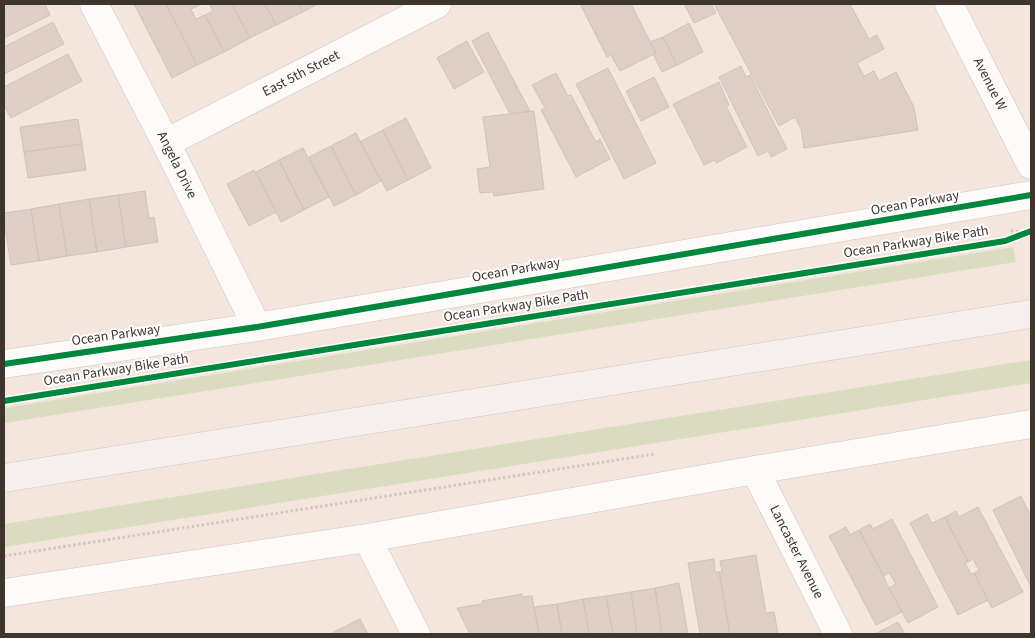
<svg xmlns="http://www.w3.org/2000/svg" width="1035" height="638" font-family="'Source Sans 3',sans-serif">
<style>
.green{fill:#d9dcbf}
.building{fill:#dfcec5;stroke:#cec3bd}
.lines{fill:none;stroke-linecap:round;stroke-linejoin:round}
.street-casing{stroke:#d0c5be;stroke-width:29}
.primary-casing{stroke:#cdc6c2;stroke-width:29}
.path{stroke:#cdc9c5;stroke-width:3;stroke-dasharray:2.5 2.5;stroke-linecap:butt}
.street{stroke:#fdfbfa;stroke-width:28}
.primary{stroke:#f7efee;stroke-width:28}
.cycleway-casing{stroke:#fff;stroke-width:9}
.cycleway{stroke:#00873e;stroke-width:6}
.labels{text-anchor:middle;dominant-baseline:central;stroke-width:4;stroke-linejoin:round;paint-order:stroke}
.street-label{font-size:14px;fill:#3f352f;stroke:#fff}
</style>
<rect width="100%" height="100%" fill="#f4e6dd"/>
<path class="green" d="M1013,247L1016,262L4,423V408Z
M1031,360V383L4,547V524Z"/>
<path class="building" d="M4,4H45L50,15L4,38Z
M134,4H166L197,65L172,78Z
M166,4H199L200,5L191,9L196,19L205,15L224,52L197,65Z
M209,4H232L250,38L224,52L205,15L213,11Z
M232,4H265L276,25L250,38Z
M265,4H299L303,12L276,25Z
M299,4H318L303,12Z
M580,4H631L656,53L620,71L611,55L607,57Z
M684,4H711L716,13L694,23Z
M714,4H850L869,39L877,35L884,49L857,63L864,76L874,71L879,81L896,72L914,107L918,130L804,148L801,129L795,117L779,126Z
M53,22L64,44L4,74V47Z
M689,23L703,52L677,65L663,37Z
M488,32L530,111L510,114L472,41Z
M663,37L677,65L662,72L653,54L656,53L650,42Z
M467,41L484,72L454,89L437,58Z
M68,54L82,81L11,118L4,106V87Z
M741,66L746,77L750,75L787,149L771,157L768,151L758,156L719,77Z
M608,68L656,163L624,179L576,84Z
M556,73L568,96L571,95L596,142L600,139L610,159L576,177L541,110L545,108L532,85Z
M654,77L669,107L641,121L626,91Z
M719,82L729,105L726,106L747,147L716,163L715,160L704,165L673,104Z
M534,111L544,189L494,196L493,192L480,193L477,169L490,167L483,117Z
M406,118L431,168L408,180L383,130Z
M78,119L82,144L24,152L20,127Z
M383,130L408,180L387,191L360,142Z
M356,133L381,181L356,195L331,146Z
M82,144L86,170L28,178L24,152Z
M331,146L356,195L334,206L309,157Z
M303,148L329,197L304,210L279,160Z
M279,160L304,210L281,222L256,172Z
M254,170L276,212L249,226L227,184Z
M145,191L149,218L154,217L158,242L126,247L118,195Z
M118,195L126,247L97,252L89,199Z
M89,199L97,252L67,256L59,204Z
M59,204L67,256L39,261L31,209Z
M31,209L39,261L11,265L4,222V213Z
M1021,496L1031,517V587L993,510Z
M978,507L1023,592L992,608L974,573L979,570L973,559L968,562L945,517L956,511L959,517Z
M927,514L932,523L945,517L968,562L965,563L971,574L974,573L988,600L958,615L910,523Z
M892,519L938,607L908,623L889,588L896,584L889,573L884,576L859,530L870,524L873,529Z
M846,527L850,535L859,530L902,612L876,625L829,536Z
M756,555L766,613L774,612L778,634H730L719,572L722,571L720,561Z
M714,559L715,572H719L730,634H700L688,563Z
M679,583L688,634H662L655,588Z
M655,588L662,634H637L631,592Z
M631,592L637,634H613L606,596Z
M522,594V597L532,596L539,634H470L457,608L482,604V601Z
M606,596L613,634H589L583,599Z
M583,599L589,634H562L557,604Z
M557,604L562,634H539L534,607Z
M360,619L368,634H330Z
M898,622L905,634H875Z"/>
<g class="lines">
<defs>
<g id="street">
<path id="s1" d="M94,4L166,143L257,327"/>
<path id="s2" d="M949,4L1031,165"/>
<path id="s3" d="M166,143L437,4"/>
<path d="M4,364L257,327L1031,195"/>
<path id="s4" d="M755,470L838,634"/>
<path d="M367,538L416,634"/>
<path d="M4,593L367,538L755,470L1031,424"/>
</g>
<path id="primary" d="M4,478L1031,314"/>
</defs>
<use href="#street" class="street-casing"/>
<use href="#primary" class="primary-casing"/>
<path class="path" d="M1011,231L1028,232
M4,556L655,454"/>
<use href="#street" class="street"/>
<use href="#primary" class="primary"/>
<defs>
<path id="cycleway" d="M4,364L257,327L1031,195
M4,401L1005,241L1031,231"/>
</defs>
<use href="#cycleway" class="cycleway-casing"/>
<use href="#cycleway" class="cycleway"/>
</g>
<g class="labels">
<g class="street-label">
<text stroke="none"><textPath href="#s3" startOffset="152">East 5th Street</textPath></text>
<text stroke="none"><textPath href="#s2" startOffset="90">Avenue W</textPath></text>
<text stroke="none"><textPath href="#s1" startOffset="181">Angela Drive</textPath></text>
<text transform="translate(915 203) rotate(-10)">Ocean Parkway</text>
<text transform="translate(916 242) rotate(-9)">Ocean Parkway Bike Path</text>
<text transform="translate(516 270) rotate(-10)">Ocean Parkway</text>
<text transform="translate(516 306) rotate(-9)">Ocean Parkway Bike Path</text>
<text transform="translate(116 335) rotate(-8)">Ocean Parkway</text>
<text transform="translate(116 370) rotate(-9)">Ocean Parkway Bike Path</text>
<text stroke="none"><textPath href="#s4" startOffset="92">Lancaster Avenue</textPath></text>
</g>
</g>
<rect width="1035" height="638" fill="none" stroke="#3f352f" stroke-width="10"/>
</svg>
